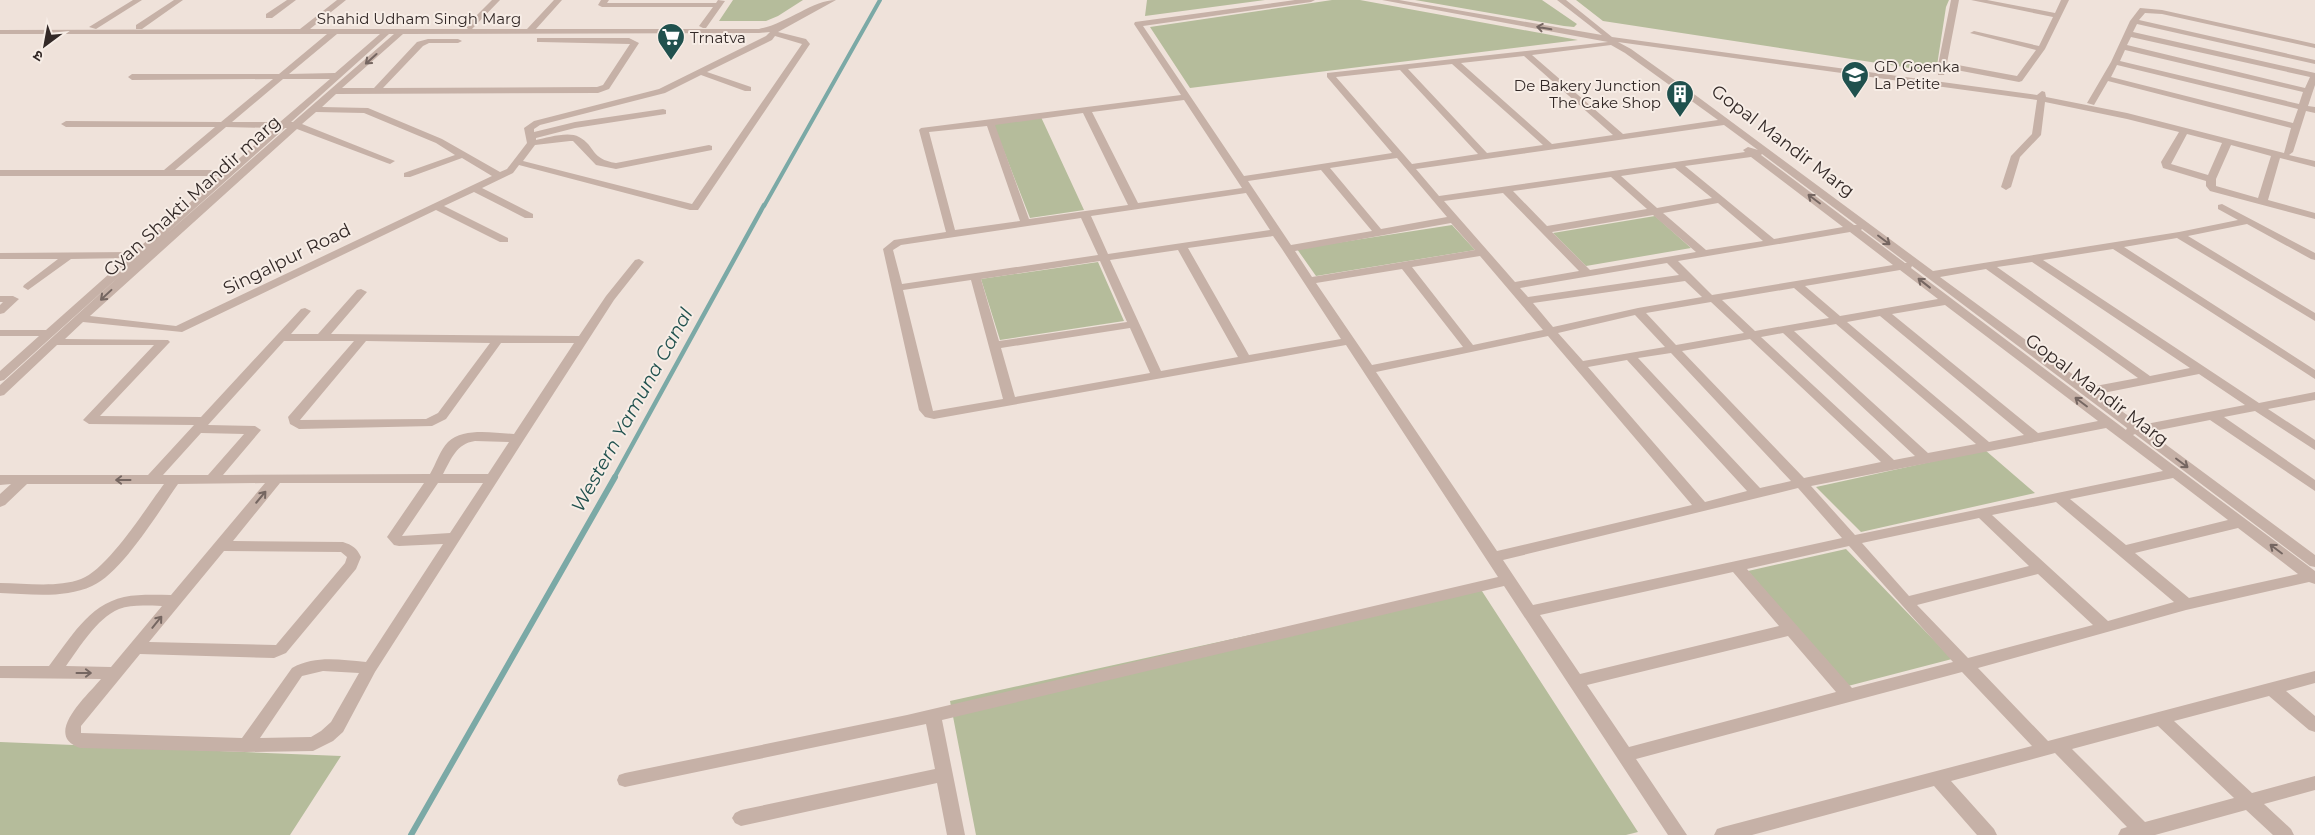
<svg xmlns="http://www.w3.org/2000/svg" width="2315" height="835" font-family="Montserrat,'Noto Sans Devanagari',sans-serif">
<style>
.green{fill:#b5bc9b}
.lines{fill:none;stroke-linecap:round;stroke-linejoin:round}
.stream-far2{stroke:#7ba9a6;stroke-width:4}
.stream-far1{stroke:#7ba9a6;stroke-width:4.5}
.stream{stroke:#7ba9a6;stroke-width:6}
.minor{fill:#c6b1a7;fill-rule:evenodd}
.oneway{stroke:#756661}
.labels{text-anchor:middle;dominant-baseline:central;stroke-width:4;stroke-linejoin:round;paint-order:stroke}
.far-street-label{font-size:15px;fill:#332927;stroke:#f7ede6}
.far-poi-label{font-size:15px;fill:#332927;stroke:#f7ede6;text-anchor:start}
.street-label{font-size:18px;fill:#332927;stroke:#f7ede6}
.water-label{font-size:19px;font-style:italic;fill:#20514e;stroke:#f7ede6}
</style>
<rect width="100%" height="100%" fill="#efe2da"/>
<path class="green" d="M733,0H803L778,16L766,21H719Z
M1147,0H1265L1145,16Z
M1332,0H1360L1578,40L1190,88L1150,27Z
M1415,0H1542L1577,24L1574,27L1564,26Z
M1576,0H1949L1946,7L1936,72L1603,21Z
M1041,117L1084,210L1030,218L993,123Z
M1655,216L1691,248L1586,266L1553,233Z
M1452,225L1475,250L1316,276L1297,249Z
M1098,262L1124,321L1000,340L981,279Z
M1985,450L2035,493L1861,532L1816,487Z
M1846,549L1952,659L1848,686L1748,571Z
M1478,585L1638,832L1626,835H976L950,701Z
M0,742L341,756L290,835H0Z"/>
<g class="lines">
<path class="stream-far2" d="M764,206L880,0"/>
<path class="stream-far1" d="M614,478L764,205"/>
<path class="stream" d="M411,835L615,477"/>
<path class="minor" d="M133,0H142L96,29L89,27Z
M174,0H183L142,29H136V25Z
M287,0H296L272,18H266V14Z
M337,0H346L310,29H468L466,27L467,25L492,0H500L472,29H527L554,0H562L536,29H759C786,24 813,0 836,0L778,32L806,39L810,44L698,210H690L519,165L513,173L482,188L533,214V218H525L474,192L444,206L508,238V242H500L436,210L182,332L83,322L65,339L168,340L170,342L168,344L100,416L201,417L301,309L305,308L311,311L291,334H318L357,290L361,289L367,292L331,334L579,336L606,296L635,260L639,259L644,262L614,300L523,441L375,672L343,732L333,741L313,751L246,752L80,748C42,735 88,695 101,679L0,678V666H49C70,639 88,605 124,597C139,594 156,595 171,595L265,483L178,484C159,511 122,573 92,586C64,599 29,594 0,593V583C25,583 57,588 81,579C108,569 146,508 164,484H27L5,505L0,507V494L11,484L0,485V475H148L194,425L89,424L83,420L154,345H57L4,395L0,396V385L124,272L4,380L0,381V371L39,336H0V330H46L127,258L71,259L28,290L23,287L24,285L58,259H0V253L134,252L220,176H0V170H164L215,127H66L61,124L66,121L221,122L273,79L132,80L128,77L132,74H279L327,34H0V30L300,29ZM770,32L766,36L659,89L534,121L524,128L527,143L507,169L500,172L442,139L368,108L322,107L336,94L598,93L609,89L639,43L629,38H537V42H540L630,44L603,85L597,87L383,88L423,46L429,43H458L462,41L458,39H428L417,42L374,88H342L403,34L759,33ZM337,34H380L335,73L289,74ZM389,34H394L293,122H291ZM775,36L802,44L692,204L523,161L535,145L570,141H573L596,165L616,169L712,150V146L709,145L616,163C590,159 596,146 579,137C568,131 547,138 536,140V138L575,128L666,114V110L663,109L575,122L534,132V129L540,125L665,93L701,75L745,91H751V87L707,72L772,40ZM283,79H330L280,122H232ZM316,112L364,113L436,143L455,155L404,173V177H410L462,158L492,176L176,326L90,316L297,129L387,163L390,164L395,161L302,124ZM226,127L274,128L226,170H175ZM285,128H287L164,236ZM284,341H354L288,417L290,424L299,429L432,426L446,419L501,343H574L514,434C494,433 464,427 448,442C440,450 436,464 430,474L223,475L261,430L255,426L208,425ZM366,341L490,343L438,413L426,419L300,420ZM201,433L244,434L208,475H163ZM475,441L509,442L488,474H443C452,458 456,444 475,441ZM280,483H424L387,537L394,545L399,546L443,544L366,662C340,660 316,655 292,668L242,738L81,733V726L140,654L274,658L286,653L356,569L361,557C357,548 352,545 343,542L233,541ZM438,483H483L450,533L402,536ZM224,551L341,552L347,557L345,563L276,645L149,642ZM162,606L111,667L66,666C80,647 96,619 119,609C132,604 149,606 162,606ZM323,671L359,673L331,722L321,731L311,737L260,738L302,676Z
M601,0H609L607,3H716L718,0L725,1L706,28H703L699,26L713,7H602L598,5Z
M1295,0H1315L1311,2L1143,26L1244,176L1392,153L1327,77V73L1608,42L1382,0H1399L1602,35L1557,0H1566L1612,37L2037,95L2042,91L2045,92L2046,97L2127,113L2284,153L2291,128L2108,81L2094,105L2087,103L2111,62L2130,21L2140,8L2162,10L2315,44V48L2162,14L2145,13L2139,20L2315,60V64L2137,24L2133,32L2315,73V85L2308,106L2315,107V113L2306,111L2293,152L2289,155L2315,161V167L2280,158L2268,200L2315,213V219L2210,191L2206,186V181L2163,168L2161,162L2179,132L2127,119L2045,102L2041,135L2020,157L2011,187L2006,190L2001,187L2011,156L2032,134L2037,100L1618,42L1631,49L1698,97L1933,271L2179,232L2238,220L2218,209V205L2222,204L2315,253V260L2311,259L2247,224L2188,236L2315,313V321L2177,238L2124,247L2315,370V379L2113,249L2043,260L2259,403L2315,392V400L2268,409L2315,440V450L2255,411L2224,417L2315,480V491L2210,420L2149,432L2315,555V567L2310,566L2135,434L2133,435L2315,571V584L2309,582L2186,610L1978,668L2048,741L2315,671V683L2286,691L2315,716V732L2309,730L2269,696L2174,721L2252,793L2315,776V790L2264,804L2291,829L2294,835H2273L2246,810L2155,835H2118L2121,829L2127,827L2055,753L1951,781L1994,829L1997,835H1977L1934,786L1752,835H1714L1717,829L1723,827L2032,746L1962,672L1636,759L1687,835H1668L1504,586L942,720L965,835H947L937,783L741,826L735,823L732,818L735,813L741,810L935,769L926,724L625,787L619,785L617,780L619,775L625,773L907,715L1498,577L1346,345L934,419L925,417L919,410L883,249L894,240L946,232L919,130L921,128L1181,95L1134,24L1135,22ZM2131,37L2310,77L2305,88L2127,45ZM1611,45L1625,53L1718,120L1623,134L1532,55ZM2125,50L2303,92L2299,104L2120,61ZM1524,56L1613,135L1552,144L1461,63ZM1452,64L1543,145L1487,153L1408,69ZM2117,65L2298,109L2293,123L2111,77ZM1400,70L1478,154L1412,164L1336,77ZM1184,100L1242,188L1138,203L1092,112ZM1083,113L1128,205L1029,219L995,125ZM1724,125L1758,150L1748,147L1743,150L1745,152L1439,196L1416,169ZM987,126L1020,221L955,230L929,132ZM2187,134L2222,143L2208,175L2171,164ZM2231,145L2271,156L2258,198L2216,186V179ZM1762,154L1857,225H1854L1761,155ZM1751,157L1843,227L1774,239L1685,166ZM1397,158L1447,217L1381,229L1330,168ZM1675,168L1712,198L1657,208L1621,176ZM1321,170L1372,231L1291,245L1248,181ZM1611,177L1647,209L1547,226L1513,191ZM1246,193L1270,230L1108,254L1091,216ZM1503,193L1579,271L1515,282L1444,201ZM1718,203L1763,241L1706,250L1663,213ZM1653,215L1696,252L1590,270L1552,232ZM1081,218L1098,255L902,284L893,250L901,245ZM1451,223L1475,250L1312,277L1295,251ZM1862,229L1907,263H1905L1861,230ZM1850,232L1893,265L1712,295L1678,261ZM1273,236L1282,249L1341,339L1249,355L1188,248ZM1178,250L1238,357L1161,371L1110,260ZM1480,256L1543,330L1473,345L1412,267ZM1100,261L1127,322L999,341L981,279ZM2032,262L2190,368L2150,376L1997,267ZM1667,263L1679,275L1528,297L1520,288ZM1912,266L2127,428L2126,430L1911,268ZM1402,269L1463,347L1372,365L1316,283ZM1986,269L2138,378L2090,387L1940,277ZM1900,270L1938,299L1840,316L1805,286ZM971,280L1003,399L933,411L903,290ZM1685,281L1702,297L1638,308L1553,327L1533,303ZM1794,288L1829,318L1755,331L1722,300ZM1711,302L1744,333L1676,345L1646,313ZM1945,305L2098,421L2038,433L1892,314ZM1635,315L1665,347L1583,361L1558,333ZM1880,316L2024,435L1989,442L1847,322ZM1836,324L1976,444L1928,453L1794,331ZM1130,328L1150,373L1015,397L1001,348ZM1783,333L1915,456L1894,460L1761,337ZM1548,336L1692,505L1497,551L1376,372ZM1750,339L1881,462L1804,478L1682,351ZM1671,353L1791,481L1760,488L1638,358ZM1627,360L1747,491L1705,502L1588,367ZM2199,374L2245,405L2141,425L2098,394ZM2106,428L2163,471L1855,535L1811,486ZM2173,478L2228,520L2126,545L2070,499ZM1798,488L1842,538L1533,605L1503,560ZM2056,502L2174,602L2108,621L1992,515ZM1979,518L2029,566L1909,596L1862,543ZM2238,528L2298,574L2189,598L2135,553ZM1849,546L1953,662L1852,688L1747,569ZM1733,572L1779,626L1580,674L1540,615ZM2038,574L2093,625L1968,658L1917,605ZM1788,636L1836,692L1629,747L1587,685ZM2158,726L2234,798L2145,822L2072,749Z
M1951,0H1959L1947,63L2017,76L2036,50L1970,33L1974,31L2039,46L2053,17L1971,0H1987L2055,13L2061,0H2069L2045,49L2022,81L2019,82L1946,68L1944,75H1938V65Z
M0,296H13L19,299L4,313L0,314V305L3,302H0Z"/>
</g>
<defs><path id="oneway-shaft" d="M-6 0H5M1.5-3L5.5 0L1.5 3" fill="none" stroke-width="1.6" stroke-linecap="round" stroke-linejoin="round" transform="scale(1.25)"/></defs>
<g class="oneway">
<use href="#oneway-shaft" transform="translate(1544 28) rotate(-170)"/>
<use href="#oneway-shaft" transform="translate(371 59) rotate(138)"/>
<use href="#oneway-shaft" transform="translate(1814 199) rotate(-143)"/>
<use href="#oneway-shaft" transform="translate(1884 240) rotate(37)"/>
<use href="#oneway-shaft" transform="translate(1924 283) rotate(-142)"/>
<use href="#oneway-shaft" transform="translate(106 295) rotate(137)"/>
<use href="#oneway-shaft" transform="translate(2081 402) rotate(-143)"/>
<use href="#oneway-shaft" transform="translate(2182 463) rotate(37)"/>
<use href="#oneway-shaft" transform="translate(123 480) rotate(180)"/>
<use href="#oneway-shaft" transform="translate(261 497) rotate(-50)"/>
<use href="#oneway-shaft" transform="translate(2276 549) rotate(-143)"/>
<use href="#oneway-shaft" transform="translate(157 622) rotate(-51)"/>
<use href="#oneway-shaft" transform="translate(84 673)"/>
</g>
<defs>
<symbol id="supermarket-pin" viewBox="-11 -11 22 30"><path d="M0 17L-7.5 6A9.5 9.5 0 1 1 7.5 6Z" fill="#20514e" stroke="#f7ede6"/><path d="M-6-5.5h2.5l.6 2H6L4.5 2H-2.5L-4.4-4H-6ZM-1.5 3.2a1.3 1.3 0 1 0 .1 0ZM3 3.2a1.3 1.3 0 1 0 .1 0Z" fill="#fff"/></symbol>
<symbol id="school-pin" viewBox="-11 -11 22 30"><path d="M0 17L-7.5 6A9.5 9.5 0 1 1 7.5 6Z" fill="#20514e" stroke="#f7ede6"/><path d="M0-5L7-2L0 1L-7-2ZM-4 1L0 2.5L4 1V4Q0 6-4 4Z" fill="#fff"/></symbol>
<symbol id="building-pin" viewBox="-11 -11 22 30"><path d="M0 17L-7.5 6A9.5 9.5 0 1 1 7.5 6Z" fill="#20514e" stroke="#f7ede6"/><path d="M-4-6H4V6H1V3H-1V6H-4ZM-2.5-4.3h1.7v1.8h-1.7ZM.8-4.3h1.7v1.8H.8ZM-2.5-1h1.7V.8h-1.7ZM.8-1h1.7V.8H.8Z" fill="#fff"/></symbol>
</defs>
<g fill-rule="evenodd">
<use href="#supermarket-pin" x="655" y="21" width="32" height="43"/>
<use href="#school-pin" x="1839" y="59" width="32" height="43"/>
<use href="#building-pin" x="1664" y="78" width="32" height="43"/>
</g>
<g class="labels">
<g class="far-street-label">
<text x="419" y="18">Shahid Udham Singh Marg</text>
</g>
<g class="far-poi-label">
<text x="690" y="37">Trnatva</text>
<text x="1874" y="66">GD Goenka<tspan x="1874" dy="17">La Petite</tspan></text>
<text x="1661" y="85" text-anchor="end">De Bakery Junction<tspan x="1661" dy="17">The Cake Shop</tspan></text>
</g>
<g class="street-label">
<text transform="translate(1783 141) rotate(37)">Gopal Mandir Marg</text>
<text transform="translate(192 196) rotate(-42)">Gyan Shakti Mandir marg</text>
<text transform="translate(287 259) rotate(-26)">Singalpur Road</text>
<text transform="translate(2097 390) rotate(37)">Gopal Mandir Marg</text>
</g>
<g class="water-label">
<text transform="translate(632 410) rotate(-61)">Western Yamuna Canal</text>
</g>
</g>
<g transform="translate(45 45) rotate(212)" stroke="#f7ede6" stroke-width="4" paint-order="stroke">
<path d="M0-4L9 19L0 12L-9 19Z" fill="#332927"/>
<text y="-8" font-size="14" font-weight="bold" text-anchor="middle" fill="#332927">उ</text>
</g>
</svg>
